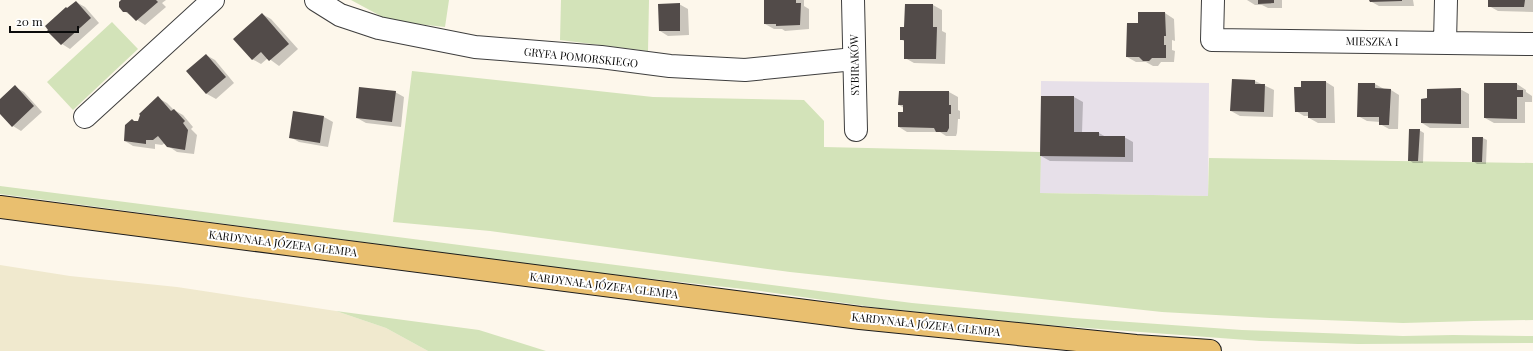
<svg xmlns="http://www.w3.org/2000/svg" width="1533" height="351" font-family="'Playfair Display',serif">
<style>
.industrial{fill:#e7e0e9}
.farmland{fill:#f0e9ce}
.green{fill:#d3e3b9}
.shadow{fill:#0003}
.building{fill:#524b49}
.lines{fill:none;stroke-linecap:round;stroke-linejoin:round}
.minor-casing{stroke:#3e3e3e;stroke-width:24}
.major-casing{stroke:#1c1c1c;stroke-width:24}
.minor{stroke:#fff;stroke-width:22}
.major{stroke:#e9bf6f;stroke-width:22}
.labels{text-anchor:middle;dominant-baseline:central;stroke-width:4;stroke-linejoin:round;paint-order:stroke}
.street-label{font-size:11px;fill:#0b0b0b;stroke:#fff}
</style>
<rect width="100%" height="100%" fill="#fdf7eb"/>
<path class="industrial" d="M1041,81L1209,83L1208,196L1040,193Z"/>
<path class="farmland" d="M0,265L70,276L177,287L336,311L386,328L428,351H0Z"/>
<path class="green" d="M351,0H449L445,27L390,21Z
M561,0H649L648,51L560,40Z
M112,22L138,49L73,110L47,82Z
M412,71L653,97L804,100L824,121V147L1041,152L1040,193L1208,196L1209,158L1533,163V320L1474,321L1403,323L1270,318L1162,312L790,272L490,231L393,222Z
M0,186L912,303L1073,318L1242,330L1403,336L1453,335L1533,336V343L1358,344L1260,341L1034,324L879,308L761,291L573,270L0,194Z
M336,311L479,330L546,351H428L386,328Z"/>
<path class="shadow" d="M122,0H166L162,3L166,7L145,25L124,11Z
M765,0H804V6L809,9V29L785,31L782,29H774L765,24Z
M1247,0H1282V8H1268L1262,5H1255Z
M1370,0H1413L1414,6H1379L1370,1Z
M1489,0H1533V12L1498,11L1489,6Z
M76,2L85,7L99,23L70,49L62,44L68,9Z
M679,4L688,9L689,35L668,36L660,31Z
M906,5H933L942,10V31L946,33L945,64L914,63L905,58V42L901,39L905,28Z
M1139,13H1165L1174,19L1175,41L1172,40V50L1175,51L1174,62H1161L1158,66H1153L1146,62H1136L1127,57L1139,24Z
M262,14L271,19L298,49L279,66L268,58L261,64L252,59Z
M206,55L215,60L234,83L216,99L207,94L188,71Z
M1255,81L1274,90L1273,117L1240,116L1231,111Z
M1326,82L1334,87L1335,123H1318L1309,118V116H1304L1296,111L1302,88Z
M1375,84L1384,89L1391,90L1399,95L1398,129H1389L1380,124V122L1367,121L1358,116Z
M1485,84H1517L1526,90V92L1532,96V102H1525V123H1494L1485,118Z
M15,87L24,92L42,112L21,131L13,126L0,112V101Z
M1460,89L1469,94V128H1430L1422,123Z
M395,92L404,97L401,127L366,123L357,118Z
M900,92H949L958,97V110L960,111V119H958L957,133L956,136H946L940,132H907L899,127L904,113V108L899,105Z
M1074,97L1083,102L1082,133H1099L1106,137H1124L1133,142V162L1050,161L1041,156Z
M158,98L167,103L174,110L183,115L193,127L191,129L197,135L194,154L177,152L168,146L165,143L162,145L155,144V149L133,146L125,141L135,122H139Z
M294,112L324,117L333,122L328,147L299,142L290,137Z
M1419,130L1424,133L1423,163H1413L1409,160Z
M1483,138L1487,140L1486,164H1477L1473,161Z"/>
<path class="building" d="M121,0H156L158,2L136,21L127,12H123L119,7V2Z
M764,0H796V3H801L800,25L776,26V24H764Z
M1258,0H1274V3L1258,4Z
M1369,0H1402V1L1370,2Z
M1488,0H1525L1524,7H1488Z
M76,1L91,18L61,45L47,31L48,30L45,26L66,7L67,8Z
M680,3V31H659L658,4Z
M905,4H933V27H937L936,59H904V40H900V27H904Z
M1138,12H1165L1166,36H1164V45H1166V58H1152L1149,61H1143L1139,57H1126L1127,23H1138Z
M262,13L289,44L269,61L261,52L252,60L233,39Z
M206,54L226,77L206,94L186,71Z
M1232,79L1255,80V84H1265L1264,112L1230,111Z
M1301,81H1326V118H1308V112H1295L1294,87H1301Z
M1358,83H1375V88L1391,89L1389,125H1379V117H1357Z
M1484,83H1517V90H1523V97H1517V119L1484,118Z
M15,85L34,106L12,127L0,114V99Z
M359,87L396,91L392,122L356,118Z
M1461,88V124L1421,123V99L1427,98V89Z
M899,91H949V105H951V114H949V128L947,132H936L934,128L898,127V112H903V105H898Z
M158,96L171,111L174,109L185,121L183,123L188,130L185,150L167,147L158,136L153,140H146V144L124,141L125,125L132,119L134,121H138L140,115L139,114Z
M1041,96H1074V132H1099V136H1125V157L1040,156Z
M293,111L324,116L320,143L289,138Z
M1409,129H1420L1418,161H1408Z
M1472,137H1483L1482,162H1472Z"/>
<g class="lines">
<defs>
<path id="minor" d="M316,0L340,15L379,28L475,47L601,57L670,66L745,70L854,59
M853,0L856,130
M1213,0L1212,40L1533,44
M1445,42L1446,0
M85,117L213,0"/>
<path id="major" d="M0,207L860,318L1136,346L1210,351"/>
</defs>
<use href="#minor" class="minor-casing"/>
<use href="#major" class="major-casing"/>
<use href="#minor" class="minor"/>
<use href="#major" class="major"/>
</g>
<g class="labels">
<g class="street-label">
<text transform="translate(1372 41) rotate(1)">MIESZKA I</text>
<text transform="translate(581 57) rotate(6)">GRYFA POMORSKIEGO</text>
<text transform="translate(854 65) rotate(-91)">SYBIRAKÓW</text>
<text transform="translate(283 243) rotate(7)">KARDYNAŁA JÓZEFA GLEMPA</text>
<text transform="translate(604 285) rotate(7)">KARDYNAŁA JÓZEFA GLEMPA</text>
<text transform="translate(926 324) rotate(6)">KARDYNAŁA JÓZEFA GLEMPA</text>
</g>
</g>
<path d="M10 26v6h68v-6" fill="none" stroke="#0b0b0b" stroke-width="2"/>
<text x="16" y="26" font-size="12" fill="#0b0b0b" stroke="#ffffff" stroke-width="3" paint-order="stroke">20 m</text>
</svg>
